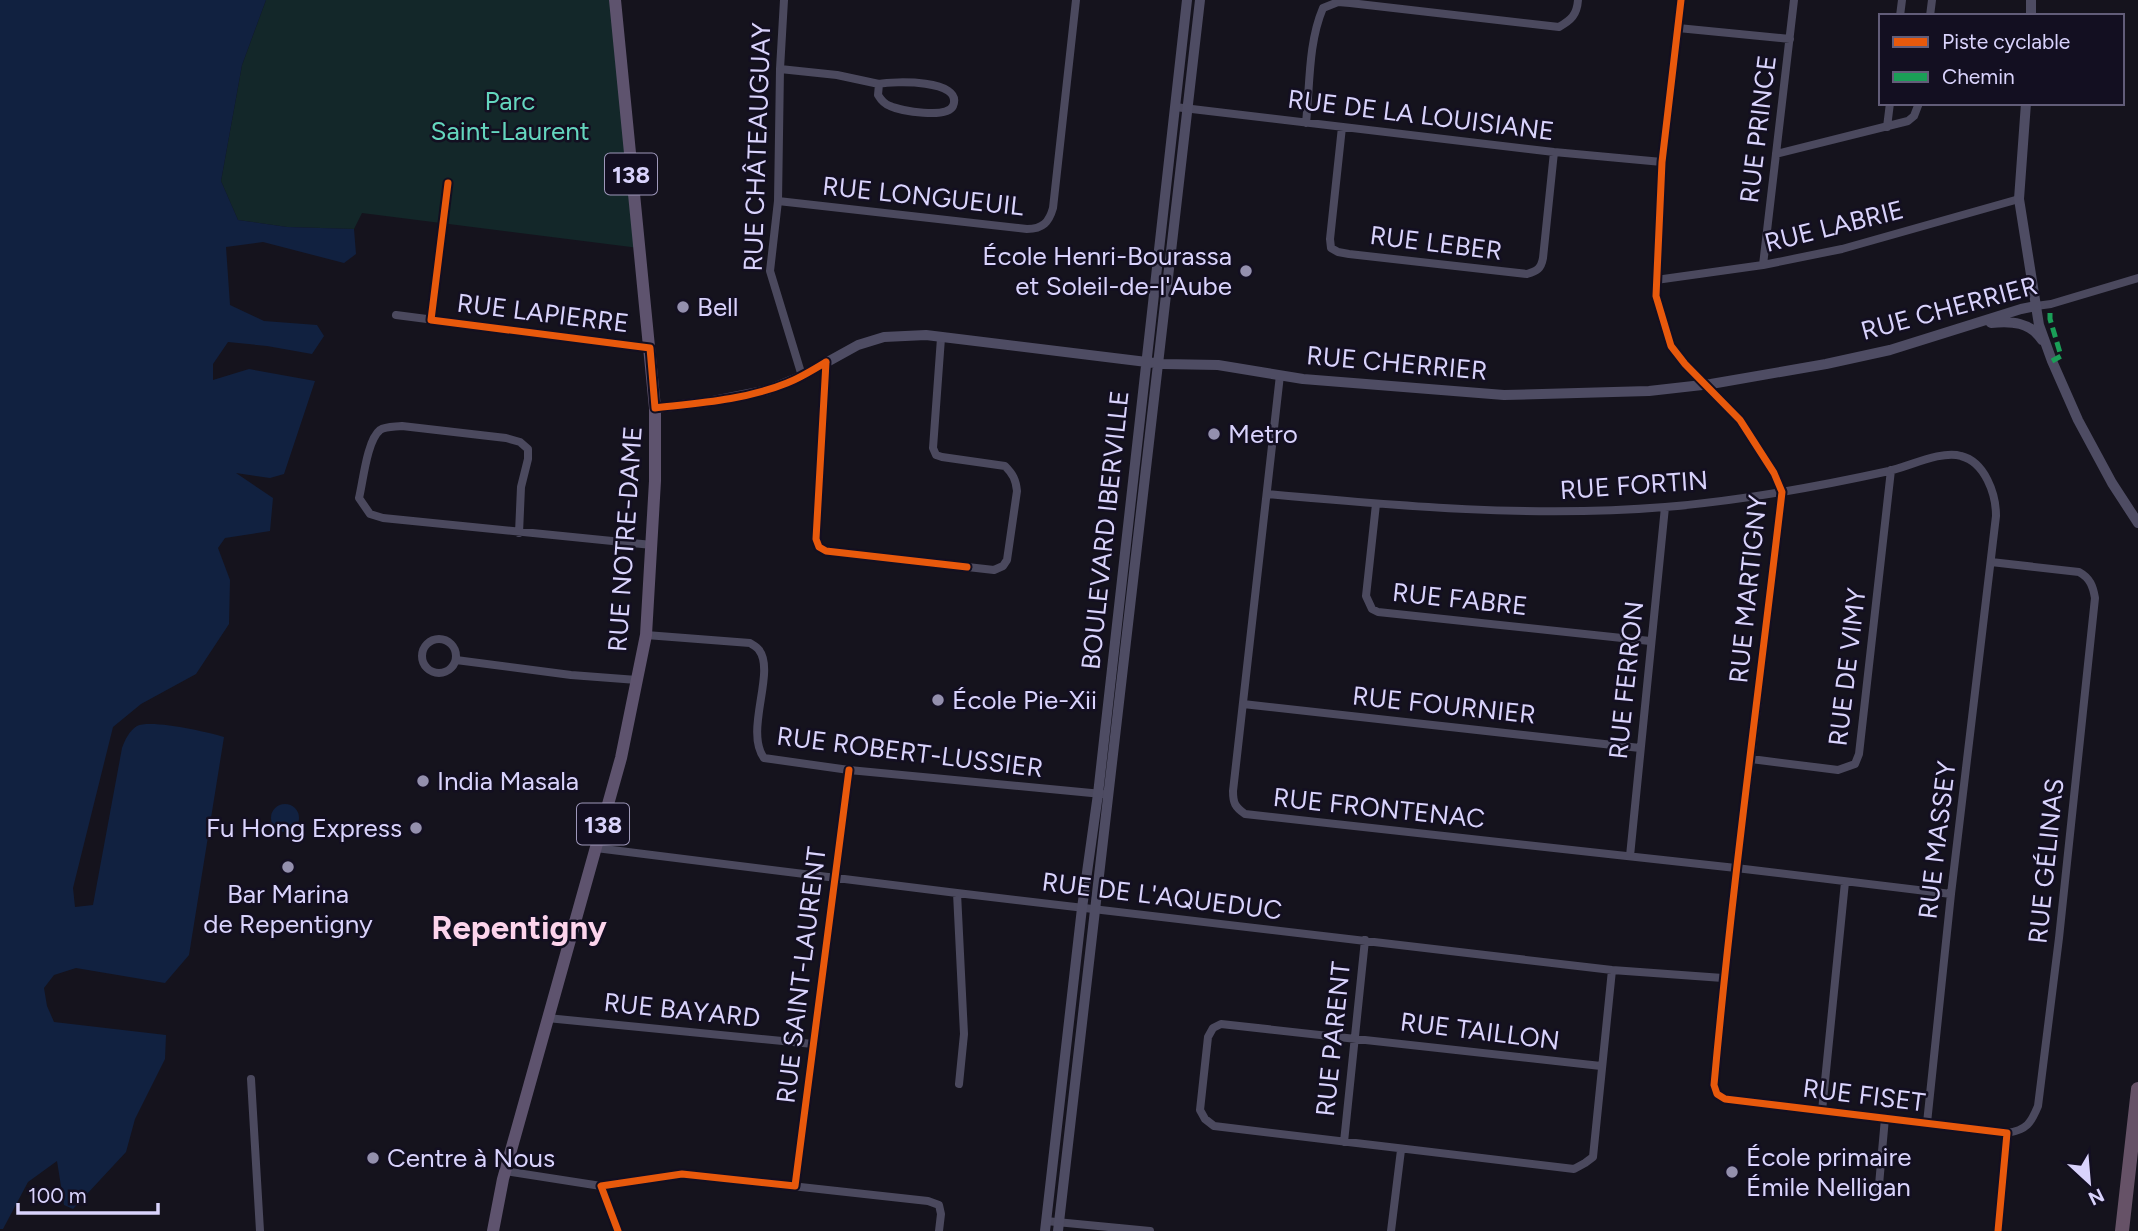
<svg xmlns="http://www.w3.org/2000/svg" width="2138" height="1231" font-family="Figtree,sans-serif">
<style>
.green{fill:#132729}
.water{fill:#112140}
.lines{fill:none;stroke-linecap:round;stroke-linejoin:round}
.street{stroke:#4b495e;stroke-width:8}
.secondary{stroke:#4e4c63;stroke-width:10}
.primary{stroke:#5e536e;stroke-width:12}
.highway{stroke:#665267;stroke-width:14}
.quiet{stroke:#1a9f57;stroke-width:5;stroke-dasharray:10 5;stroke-linecap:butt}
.cycleway-casing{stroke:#130f21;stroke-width:11}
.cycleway{stroke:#e8590c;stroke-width:7}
.poi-dot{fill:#9490ae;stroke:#130f21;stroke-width:2.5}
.labels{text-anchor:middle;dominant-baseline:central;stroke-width:5;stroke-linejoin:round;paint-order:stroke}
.shield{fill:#130f21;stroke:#9e98ba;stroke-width:2}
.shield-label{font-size:24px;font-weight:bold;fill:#d9d3fc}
.park-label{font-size:26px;fill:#64d6bf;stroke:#130f21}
.street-label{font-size:26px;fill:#d9d3fc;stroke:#130f21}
.poi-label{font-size:26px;fill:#d9d3fc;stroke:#130f21;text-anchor:start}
.district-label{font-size:33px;font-weight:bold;fill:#fcd4ec;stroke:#130f21}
</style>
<rect width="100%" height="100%" fill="#15131d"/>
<path class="green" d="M266,0H615L639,248L362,213L354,229L287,227L238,220L221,181L242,65Z"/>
<path class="water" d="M0,0H266L242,65L221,181L238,220L287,227L354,229L356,254L344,263L263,242L226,247L230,305L264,321L317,325L324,336L312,354L267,346L228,342L213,364V380L249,369L315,381L284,474L270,478L236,473L273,498L270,531L225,538L218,548L230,580L229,624L196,674L141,704L113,727L73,888L75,907L93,905L122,748C125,740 129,731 137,726C151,719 208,732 224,737L189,955L165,983L76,968L54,975L44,988L47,1006L54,1022L166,1035L165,1059L135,1119L126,1152L73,1209L64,1205L57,1161L28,1182L3,1229H0Z
M271 818a14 14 0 1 1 28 0a14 14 0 1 1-28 0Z"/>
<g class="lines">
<path class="street" d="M784,0L780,69L778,201L770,271L802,376
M1681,0L1662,162L1656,296L1671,346L1685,364L1740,420L1774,473L1782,492L1751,759L1736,868L1714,1085L1717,1094L1725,1099L2007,1133C2027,1130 2031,1123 2038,1106L2059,938L2095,598C2093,586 2090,578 2079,572L1991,562
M1900,16L1902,0
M1930,16L1932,0
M1678,28L1790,39
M780,69L837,75L879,84L878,95C881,100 884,104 890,106C901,111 947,119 953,106C964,79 893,81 879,84
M1175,107L1554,152L1662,162
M1306,123C1310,86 1308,43 1323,8L1338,2L1350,3L1559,27C1571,20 1577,15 1578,0
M1342,127L1330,239L1331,248L1338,252L1349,254L1527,274C1537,271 1541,269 1543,258L1554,152
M1887,127L1890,103
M1776,154L1908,121L1914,116L1919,103
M778,201L1027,229C1043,229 1049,222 1053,208L1076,0
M1763,265L1794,0
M1656,280L1763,265L1842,249L2019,199
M2036,306L2051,304L2138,278
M396,315L650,348
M431,320L448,183
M826,362L816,539L819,547L826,551L994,570L1003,566L1007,560L1017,491C1016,480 1013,474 1005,466L942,457L936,455L933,448L941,338
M1280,375L1233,791C1233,803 1235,807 1245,814L1736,868L1951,894
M1268,494C1399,506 1533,518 1665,507C1740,501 1816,487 1889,471C1910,466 1942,450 1961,456C1985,462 1996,494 1996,516L1951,894L1927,1123
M1376,504L1366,596L1372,609L1378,612L1650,641
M519,533L521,487L528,459V449L520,442L506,438L402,426C395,427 386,426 380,430C367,440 363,482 359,498L370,514L383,518L652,545
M646,635L750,643C753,645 757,647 759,650C776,672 744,731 764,758L849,770L1102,794
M422 656a17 17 0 1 1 34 0a17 17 0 1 1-34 0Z
M456,660L571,675L637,680
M1243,704L1640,748
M1751,759L1838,770L1855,764L1859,754L1891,470
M596,848L957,893L1612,970L1723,978
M1630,856L1665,507
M957,893L964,1034L959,1084
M547,1018L813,1044
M1601,1066L1221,1024L1213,1028L1208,1037L1200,1110L1205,1119L1214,1126L1574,1169L1585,1163L1593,1157L1612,970
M251,1079L260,1231
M1822,1111L1845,882
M1344,1142L1365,940
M505,1171L601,1186L682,1174L928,1201L939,1205L941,1214L939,1231
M601,1186L618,1231
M795,1186L849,770
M1878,1196L1885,1118
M1046,1221L1150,1231
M1391,1231L1401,1150
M1998,1231L2007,1133"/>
<path class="secondary" d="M2031,16V0
M2026,103L2019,199L2039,325L2052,361L2078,420L2112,483L2138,523
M1991,323C2012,321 2030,322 2042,340
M655,408L708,402L768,390L802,376L858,345L884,337L926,335L1163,364L1218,365L1303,379L1504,395L1649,391L1711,384L1826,364L1890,350L2021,309L2036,306
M1045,1231L1082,908L1098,794L1187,0
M1058,1231L1200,0"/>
<path class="primary" d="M493,1231L503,1179L621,758L646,635L655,481V408L615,0"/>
<path class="highway" d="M2122,1231L2138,1089"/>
<path class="quiet" d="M2050,313V319L2061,356L2052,361"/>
<defs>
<path id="cycleway" d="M1681,0L1662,162L1656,296L1671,346L1685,364L1740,420L1774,473L1782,492C1759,690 1732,887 1714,1085L1717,1094L1725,1099L2007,1133L1998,1231
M448,183L431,320L650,348L655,408C699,403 745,400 787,383C800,378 813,370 826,362
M826,362L816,539L819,547L826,551L967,567
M618,1231L601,1186L682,1174L795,1186L849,770"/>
</defs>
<use href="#cycleway" class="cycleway-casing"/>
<use href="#cycleway" class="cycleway"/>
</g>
<g class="poi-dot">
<circle cx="1246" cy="271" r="7"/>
<circle cx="683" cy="307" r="7"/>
<circle cx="1214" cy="434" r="7"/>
<circle cx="938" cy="700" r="7"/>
<circle cx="423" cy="781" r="7"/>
<circle cx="416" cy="828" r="7"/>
<circle cx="288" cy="867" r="7"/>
<circle cx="373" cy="1158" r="7"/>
<circle cx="1732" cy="1172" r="7"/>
</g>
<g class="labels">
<g class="shield">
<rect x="605" y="153.5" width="52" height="41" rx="5"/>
<rect x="577" y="803.5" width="52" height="41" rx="5"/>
</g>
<g class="shield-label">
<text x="631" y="174">138</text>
<text x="603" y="824">138</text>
</g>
<g class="park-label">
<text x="510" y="101">Parc<tspan x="510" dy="30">Saint-Laurent</tspan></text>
</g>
<g class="street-label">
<text transform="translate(1421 115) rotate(7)">RUE DE LA LOUISIANE</text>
<text transform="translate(1758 129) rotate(-83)">RUE PRINCE</text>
<text transform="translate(757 147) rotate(-88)">RUE CHÂTEAUGUAY</text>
<text transform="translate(923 196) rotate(6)">RUE LONGUEUIL</text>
<text transform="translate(1834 226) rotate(-14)">RUE LABRIE</text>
<text transform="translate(1436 243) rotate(7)">RUE LEBER</text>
<text transform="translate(1949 308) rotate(-15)">RUE CHERRIER</text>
<text transform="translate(543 313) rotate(7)">RUE LAPIERRE</text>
<text transform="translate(1397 363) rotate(5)">RUE CHERRIER</text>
<text transform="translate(1634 485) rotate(-4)">RUE FORTIN</text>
<text transform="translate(1105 530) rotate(-84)">BOULEVARD IBERVILLE</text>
<text transform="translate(625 539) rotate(-86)">RUE NOTRE-DAME</text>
<text transform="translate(1748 589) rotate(-84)">RUE MARTIGNY</text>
<text transform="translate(1460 599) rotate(6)">RUE FABRE</text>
<text transform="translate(1847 667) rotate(-83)">RUE DE VIMY</text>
<text transform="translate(1626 680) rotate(-84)">RUE FERRON</text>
<text transform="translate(1444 705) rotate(6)">RUE FOURNIER</text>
<text transform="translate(910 752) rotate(7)">RUE ROBERT-LUSSIER</text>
<text transform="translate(1379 808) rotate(6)">RUE FRONTENAC</text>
<text transform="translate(1937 840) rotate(-83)">RUE MASSEY</text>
<text transform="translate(2046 861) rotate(-84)">RUE GÉLINAS</text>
<text transform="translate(1162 896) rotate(7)">RUE DE L'AQUEDUC</text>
<text transform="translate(801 975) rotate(-83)">RUE SAINT-LAURENT</text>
<text transform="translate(682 1010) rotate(6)">RUE BAYARD</text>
<text transform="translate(1480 1031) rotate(7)">RUE TAILLON</text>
<text transform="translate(1333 1039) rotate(-84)">RUE PARENT</text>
<text transform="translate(1864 1095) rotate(7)">RUE FISET</text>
</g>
<g class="poi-label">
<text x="1232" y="256" text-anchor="end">École Henri-Bourassa<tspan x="1232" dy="30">et Soleil-de-l'Aube</tspan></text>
<text x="697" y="307">Bell</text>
<text x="1228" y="434">Metro</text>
<text x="952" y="700">École Pie-Xii</text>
<text x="437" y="781">India Masala</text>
<text x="402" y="828" text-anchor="end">Fu Hong Express</text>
<text x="288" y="894" text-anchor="middle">Bar Marina<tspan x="288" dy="30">de Repentigny</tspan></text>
<text x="1746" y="1157">École primaire<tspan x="1746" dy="30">Émile Nelligan</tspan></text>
<text x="387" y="1158">Centre à Nous</text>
</g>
<g class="district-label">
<text x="519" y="927">Repentigny</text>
</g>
</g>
<rect x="1879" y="14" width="245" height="91" fill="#130f21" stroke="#625d79" stroke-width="2"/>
<rect x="1893" y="37" width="35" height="10" fill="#e8590c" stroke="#625d79" stroke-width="2"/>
<text x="1942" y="49" font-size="21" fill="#d9d3fc">Piste cyclable</text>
<rect x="1893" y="72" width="35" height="10" fill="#1a9f57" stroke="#625d79" stroke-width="2"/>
<text x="1942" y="84" font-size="21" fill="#d9d3fc">Chemin</text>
<g transform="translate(2089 1182) rotate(154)" stroke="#130f21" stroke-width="5" paint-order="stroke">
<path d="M0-5L12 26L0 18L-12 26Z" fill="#d9d3fc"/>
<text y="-10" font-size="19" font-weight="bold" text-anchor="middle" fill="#d9d3fc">N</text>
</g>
<path d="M18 1203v10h140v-10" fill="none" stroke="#d9d3fc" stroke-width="3.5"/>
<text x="28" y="1203" font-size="21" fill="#d9d3fc" stroke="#130f21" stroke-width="5" paint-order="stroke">100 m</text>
</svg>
